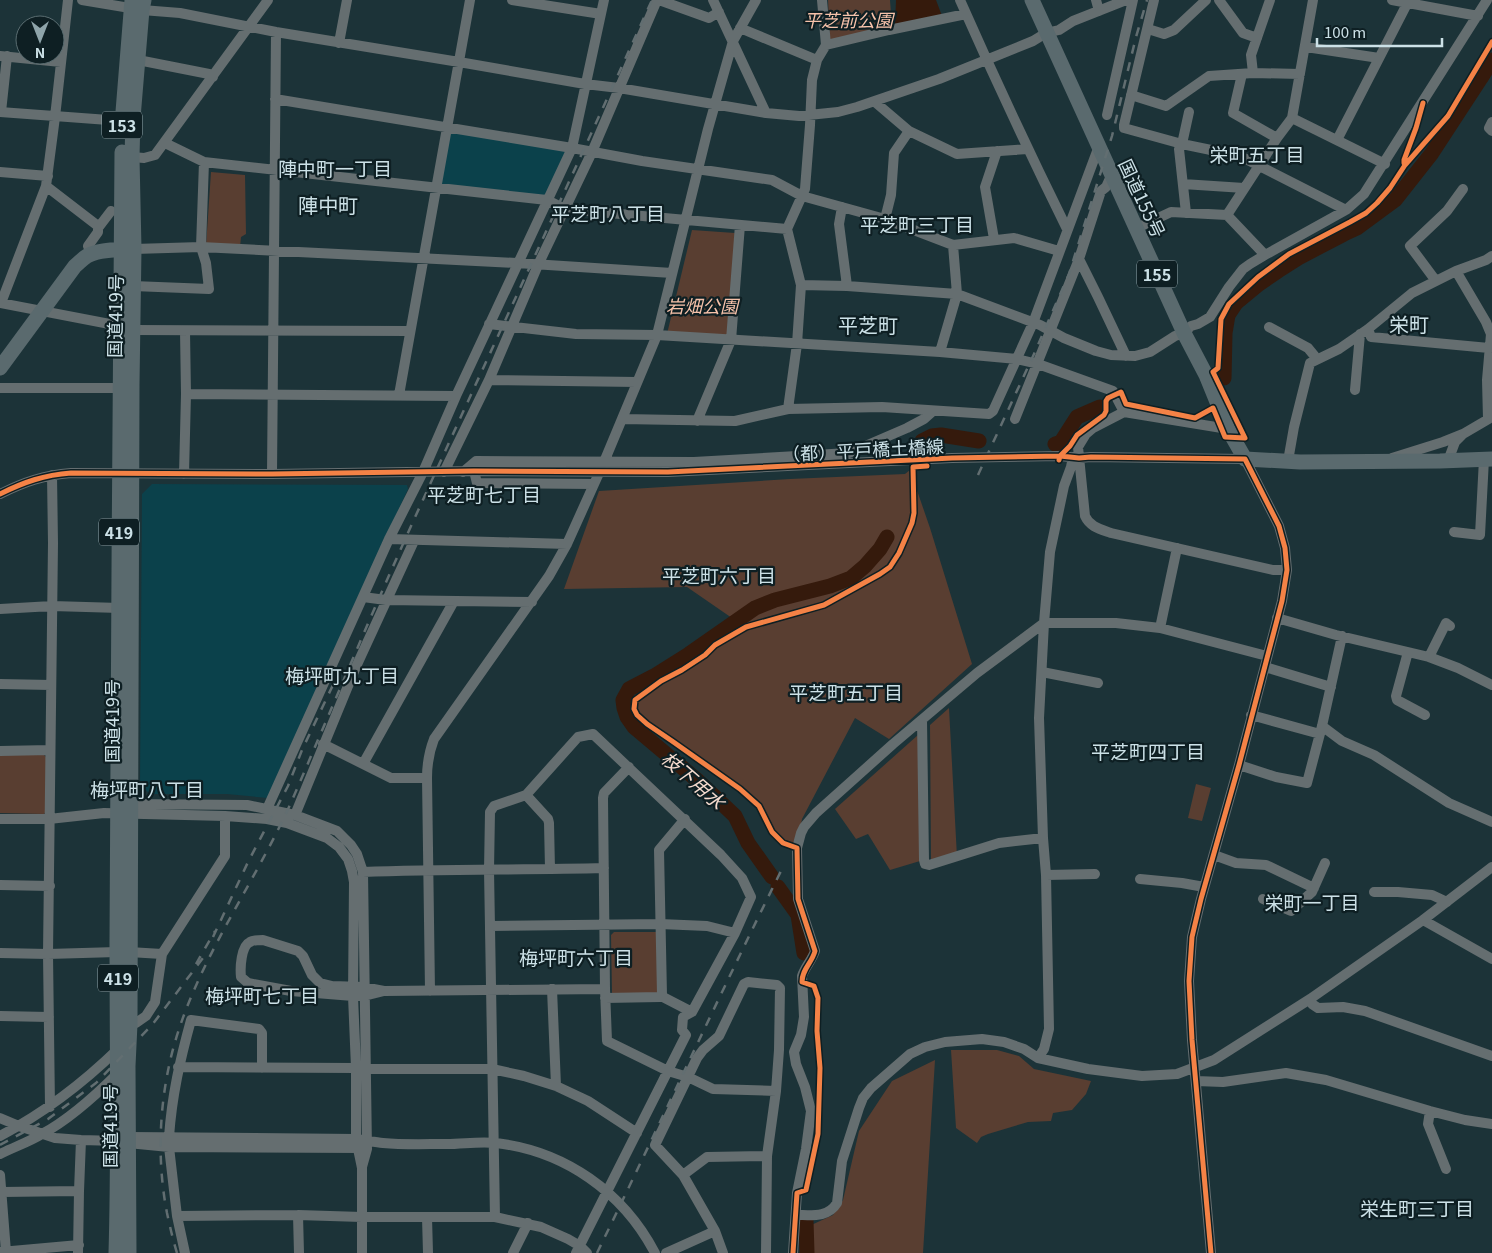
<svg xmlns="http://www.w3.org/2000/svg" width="1492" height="1253" font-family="Georgia,'Noto Sans JP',serif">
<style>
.built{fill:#0b414b}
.green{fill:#593e31}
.water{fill:#351a0c}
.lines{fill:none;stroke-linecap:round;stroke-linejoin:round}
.river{stroke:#351a0c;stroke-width:15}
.minor{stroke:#656e70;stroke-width:10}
.highway{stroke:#5a6a6e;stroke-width:15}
.rail{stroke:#626e71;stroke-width:2.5;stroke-dasharray:9 9;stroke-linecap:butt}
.cycleway-casing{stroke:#0e1f23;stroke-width:8}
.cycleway{stroke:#f48246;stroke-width:5}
.labels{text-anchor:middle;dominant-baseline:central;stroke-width:4.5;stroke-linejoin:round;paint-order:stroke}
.shield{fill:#0e1f23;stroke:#93a7ac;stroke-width:1}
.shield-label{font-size:16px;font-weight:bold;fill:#cce1e7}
.park-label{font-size:18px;font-style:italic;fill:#f7c2aa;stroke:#0e1f23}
.street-label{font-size:18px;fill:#cce1e7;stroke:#0e1f23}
.neighbourhood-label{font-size:19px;fill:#cce1e7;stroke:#0e1f23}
.water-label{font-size:19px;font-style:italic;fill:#f6dccf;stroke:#0e1f23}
.quarter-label{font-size:20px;fill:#cce1e7;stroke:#0e1f23}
</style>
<rect width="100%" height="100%" fill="#1c3338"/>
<path class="built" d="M451,130L567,150L544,198L441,186Z
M152,484L407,485L408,489L268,798L227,794H150L140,785L142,494Z"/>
<path class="green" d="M828,0H890L892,27L830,43Z
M211,172L245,175L246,234L241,237L240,247L206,246Z
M692,230L735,233L729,337L667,334Z
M910,470L930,528L972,664L889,739L855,718L802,819L797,848L783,843L772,832L759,806L740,789L673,741L647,724L637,715L634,709L635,700L640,695L661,681L682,670L705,655L715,645L745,627L687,587L564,589L599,491L790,479L905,474Z
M949,708L957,857L931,861L930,725Z
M918,735L920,861L890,870L868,834L856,839L835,809Z
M0,755H44L47,758L46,812L44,814L0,813Z
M1196,784L1211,788L1202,821L1188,818Z
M614,932H657L660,994H612L611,935Z
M951,1050H997L1019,1056L1034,1069L1091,1081L1086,1094L1072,1110L1053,1113L1051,1121L1028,1122L988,1134L981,1137L977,1143L956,1128Z
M935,1060L923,1253H812L807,1227L833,1215L843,1200L859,1131L892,1081Z"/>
<path class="water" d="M896,0H936L942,16L895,26Z"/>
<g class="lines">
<path class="river" d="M1224,378L1225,333L1228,315L1236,303L1259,284L1278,271L1300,257L1344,234L1357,228L1395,200L1432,153L1481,78L1492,60
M922,441L932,436L941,435L979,441
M1055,444L1061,442L1077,417L1100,407
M772,877L748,843L735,816L697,780L634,727L627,717L624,708L623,700L629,689L654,676L689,654L755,608L775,600L830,586L851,578L865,566L880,549L887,537
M778,887L798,915L804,953
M806,1221L807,1253"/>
<path class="minor" d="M82,0L142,10L180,13L276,32L459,62L585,84L619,88L766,113L799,116L838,112L857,107L939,79L1033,41L1046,33L1059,30L1073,21L1126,0
M512,0L601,14
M659,0L709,18L719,12
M713,0L766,113
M960,0C994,77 1030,154 1067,229
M1096,0L1099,11
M1154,0L1124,125V128L1182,144L1240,156L1346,210
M1219,0L1243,33L1257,38
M1392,0L1478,16
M740,28L817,60
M1148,29L1164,34L1174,30L1206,0
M339,43L347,0
M826,45L889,30L966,14
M1306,47L1379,58
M0,56L61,62
M138,60L209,74L213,77
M1253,73L1251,55L1270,0
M1242,74L1233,113L1277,138
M1131,95L1166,106L1209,76L1253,73L1300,74
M275,99L572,148L642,161L772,180L802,196L885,219L953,245L1014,238L1059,251
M875,102L909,131L957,154L1028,149
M0,112L122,121
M1,112L7,56
M1107,115L1133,0
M1292,118L1385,164
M1492,122L1489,128L1492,131
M1337,140L1409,0
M165,143L204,162L547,200L565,209L787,229
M132,157L144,158L155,155L268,0
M0,172L48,176
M1183,184L1244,188
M46,186L98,226V232L88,246L91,254
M842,207L839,224L847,286
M1186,213L1179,149L1182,144L1189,112
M1227,215L1277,138L1292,118L1313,0
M885,219L891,195L894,153L909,131
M98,228L111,211
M1137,228L1171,212L1227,215L1265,255L1346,210L1364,194L1487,0
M994,239L985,187L997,151
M134,249L201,247L517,263L672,273
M1079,259L1098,297L1126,356
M1456,271L1486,322L1491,334L1487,380L1488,419
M1436,281L1410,246L1447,211L1463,189
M801,285L847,286L957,294L1040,325L1064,338L1096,351L1111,355L1135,356L1150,352L1175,336L1184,333L1191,326L1198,324L1210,317L1229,287L1243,269L1250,264L1265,255
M133,286L209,289L206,263L201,247L204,162
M0,303L120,326
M1,303L46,186L55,117L68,0
M489,324L576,334L657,335L940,352L1017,359L1038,364L1113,391L1124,412
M1269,327L1308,348L1317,359
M1368,329L1371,337L1489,348
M133,330L410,331
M940,352L957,294L953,245
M489,380L637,382
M0,388H120
M1355,390L1360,334
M186,394L456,396
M399,395L470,0
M788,409L797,344L801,285L787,229L805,189L810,125L812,80L817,60L826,45L822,0
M622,419L735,421L788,409L882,407L989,414L993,411L1033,323L1099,146
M1015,419L1079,259L1101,191L1106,187L1111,176
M697,421L731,340L740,225
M1228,429L1124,412L1093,428L1086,434L1078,447L1085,516C1090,527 1100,529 1111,533L1273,570H1287
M1392,458L1443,442L1463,434L1492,417
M1288,461L1294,427L1310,363L1339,349L1368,329L1412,293L1456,271L1486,260L1492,256
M1448,461L1455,442L1462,435
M474,471L477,483L593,484
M444,472L489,380L538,265L592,152L657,0
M463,472L476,461L694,462L849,453L907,428L924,419L933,411
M184,474L186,394L185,331
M272,474L276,32
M0,494C24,482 44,475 71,473L272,474L474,471L668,472L952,458L1060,456L1079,458L1091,457L1245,459L1279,526L1285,548L1287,570L1282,601L1239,765L1201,899L1192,937L1189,981L1192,1040L1211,1253
M1454,532L1480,535L1484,459
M389,539L567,544
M363,597L386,600L532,602
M0,609L52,606L120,608
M1277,618L1336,635L1429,657L1458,668L1492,685
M1160,628L1177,548
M1408,652L1396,696L1397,700L1425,715
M1429,657L1446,623L1450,626
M1265,667L1331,687
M1042,672L1098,683
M0,684L51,685
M1251,715L1320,734
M922,720L924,860L925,864L929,865L999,843L1043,838
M1322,726L1342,741L1374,755L1449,803L1492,822
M323,744L391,778H427
M0,751L50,750
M363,764L454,601
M1239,765L1276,777L1307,783L1322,726L1342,636
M629,767L604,793L603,798L605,989L607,1041L668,1071L688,1077L713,1089L776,1091
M526,795L548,819L549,823L550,869
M125,804L247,805L295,815L337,831L351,845L357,854L363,872L367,1149L362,1167
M267,809L389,539L423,472L456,396L572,148L604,0
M295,815L355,669L414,541
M0,819H49L104,813L225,816L267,819L287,823L327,838L339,847L348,859L352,871L354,882L353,996L356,1068V1139L362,1168V1253
M1214,855L1236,863L1266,865L1314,888
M363,872C443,869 524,870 604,868
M1046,875L1095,874
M1140,879L1182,883L1204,887
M0,885L50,886
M1374,892H1398L1432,895L1447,902
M1263,899L1291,911L1312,892L1325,863
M1423,920L1492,959
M490,926L660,924L707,926L735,933
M263,940L298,951L303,956L312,975L320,983L332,986L363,987L384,991L364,996H353L291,991L248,983L241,977C240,968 241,946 250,942C253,940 259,940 263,940Z
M129,952L162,954
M0,953L48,954L117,952
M552,989L556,1086
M384,991L605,989
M430,991L427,778C427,764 429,752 434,739L549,576L567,544L604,462L657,335L708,129L733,41L756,0
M661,996L692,1012
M605,998L660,997L662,995L659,850L685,819
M1310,999L1312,1004L1318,1008L1343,1007L1365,1011L1492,1056
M0,1016L49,1017
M130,1024L136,1023L146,1016L155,1002L162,954L225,856V816
M1038,1058L1044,1049L1049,1029L1046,875L1043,838L1039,718L1044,623L1050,552L1064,486L1071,467L1073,457
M178,1067L356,1068
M366,1069H492L524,1076L556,1086L588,1101L637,1133
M1196,1081L1223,1082L1286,1073L1326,1080L1430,1111L1465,1120L1492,1124
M50,1107L48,954L53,543L52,475
M1430,1111L1428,1124L1446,1169
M0,1118L19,1126L55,1138L81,1140L118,1141L128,1143L169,1147L362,1148
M0,1136C44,1113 83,1083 118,1049
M169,1137C172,1095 180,1060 191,1020L259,1029L262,1033V1068
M123,1139L128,1137L356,1139C365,1140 374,1142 383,1143C404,1145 426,1144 447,1144C463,1144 480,1141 496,1143C565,1151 623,1192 655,1253
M169,1147L177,1216L185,1253
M0,1154C14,1147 29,1142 42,1134C70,1119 95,1096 117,1074
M0,1175L6,1252
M683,1175L707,1157L767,1156
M79,1191L81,1140
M2,1192L79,1191L78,1253
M298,1215L299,1253
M796,1215C811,1215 828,1218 837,1203L842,1161L859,1108L863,1098L871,1088L910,1054L925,1047L945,1042L982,1039L1004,1042L1024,1049L1038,1058L1088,1069L1142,1076L1177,1074L1214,1060L1310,999L1423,920L1492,867
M177,1216L298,1215L362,1217H495L541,1227L568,1239L580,1246L587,1253
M427,1217L428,1253
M495,1217L489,870L490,812L494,806L526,795L578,737L593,734L721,855L742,878L751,897L735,933L692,1012L683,1017L682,1030L686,1035L576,1253
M0,1252L79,1245
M513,1253L528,1223
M666,1253L715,1231
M723,1253L715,1231L683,1175L655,1145L697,1058L703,1050L719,1036L744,984L748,982L777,985L780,988L779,1050L776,1091L767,1156L766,1253
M793,1253L797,1193L806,1149L811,1111L805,1087L796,1064L794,1052L801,1035L804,1017L802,976C805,967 812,960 815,951L798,899L797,848L801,833L804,827L816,813L893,744L977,673L1044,623H1116L1160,628L1267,656"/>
<path class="highway" d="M1032,0L1184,333L1206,375L1228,429L1245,459L1300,462L1440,461L1492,459
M122,124L132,0
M0,368L75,266C79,263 82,259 87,256C99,249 117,250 130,249
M116,1253C119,1150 117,1046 117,943C119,679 119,416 122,152
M129,1253L128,1066L130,1024L132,385L134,249L132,157L133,118L142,10L144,0"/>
<path class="rail" d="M978,475L1034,354L1069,274L1112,136L1136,37L1147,0
M213,937L248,862L288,786L302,750L342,666
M196,964L215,931
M0,1145L48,1119L96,1083L152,1025L203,958
M177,1253C173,1240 170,1227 167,1213C157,1162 159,1107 171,1057C194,963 255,885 293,798C331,710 368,622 407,535C488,356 571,179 652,0
M597,1253C659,1126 718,998 781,871"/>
<defs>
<path id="cycleway" d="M1404,163V160L1416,128L1423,103
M1245,438L1213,372L1218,368L1221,319L1229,304L1258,277L1289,254L1350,222L1366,213L1377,203L1390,188L1405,165L1448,116L1492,42
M1059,460L1060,456L1070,446L1077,435L1104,415L1106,411V401L1108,398L1121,392L1126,404L1195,418L1213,408L1225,437L1245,438
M0,494C24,482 44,475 71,473L272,474L474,471L668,472L952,458L1060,456L1079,458L1091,457L1245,459L1279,526L1285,548L1287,570L1282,601L1239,765L1201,899L1192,937L1189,981L1192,1040L1211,1253
M793,1253L797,1193L806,1190L818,1134L820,1068L817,1031L818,998L814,986L802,982C802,969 812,963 815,951L798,899L797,848L783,843L772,832L759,806L740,789L672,741L647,724L637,715L634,709L635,700L661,681L682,670L705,655L715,645L746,627L824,605L880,574L890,567L899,553L912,523L914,513L913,467L927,466"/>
</defs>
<use href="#cycleway" class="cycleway-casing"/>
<use href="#cycleway" class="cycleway"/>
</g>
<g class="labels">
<g class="shield">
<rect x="102" y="111.5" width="40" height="27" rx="4"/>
<rect x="1137" y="260.5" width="40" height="27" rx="4"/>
<rect x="99" y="518.5" width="40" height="27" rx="4"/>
<rect x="98" y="964.5" width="40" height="27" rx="4"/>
</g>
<g class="shield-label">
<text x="122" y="125">153</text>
<text x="1157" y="274">155</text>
<text x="119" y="532">419</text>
<text x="118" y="978">419</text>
</g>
<g class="park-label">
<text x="848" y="19">平芝前公園</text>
<text x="702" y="305">岩畑公園</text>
</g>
<g class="street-label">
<text transform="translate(1143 198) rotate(65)">国道155号</text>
<text transform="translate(114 316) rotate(-89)">国道419号</text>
<text transform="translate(863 449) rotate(-3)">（都）平戸橋土橋線</text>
<text transform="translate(111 721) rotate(-90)">国道419号</text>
<text transform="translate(109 1126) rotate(-90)">国道419号</text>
</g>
<g class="neighbourhood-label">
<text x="1257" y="153">栄町五丁目</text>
<text x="335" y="167">陣中町一丁目</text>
<text x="608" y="212">平芝町八丁目</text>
<text x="917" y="223">平芝町三丁目</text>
<text x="484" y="493">平芝町七丁目</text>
<text x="719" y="574">平芝町六丁目</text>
<text x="342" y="674">梅坪町九丁目</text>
<text x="846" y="691">平芝町五丁目</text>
<text x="1148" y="750">平芝町四丁目</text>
<text x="147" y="788">梅坪町八丁目</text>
<text x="1312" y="901">栄町一丁目</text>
<text x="576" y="956">梅坪町六丁目</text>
<text x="262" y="994">梅坪町七丁目</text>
<text x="1417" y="1207">栄生町三丁目</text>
</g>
<g class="water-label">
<text transform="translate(694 779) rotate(41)">枝下用水</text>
</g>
<g class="quarter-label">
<text x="328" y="204">陣中町</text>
<text x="1409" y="323">栄町</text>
<text x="868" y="324">平芝町</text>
</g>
</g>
<g transform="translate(40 40) rotate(180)"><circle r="24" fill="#0e1f23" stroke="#5a6d71"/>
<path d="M0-4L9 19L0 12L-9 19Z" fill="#8ea4aa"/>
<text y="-8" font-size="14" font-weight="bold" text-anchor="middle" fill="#cce1e7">N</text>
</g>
<path d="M1317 38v8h125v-8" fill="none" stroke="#cce1e7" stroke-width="2.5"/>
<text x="1324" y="38" font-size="15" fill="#cce1e7" stroke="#0e1f23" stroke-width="4" paint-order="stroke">100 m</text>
</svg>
